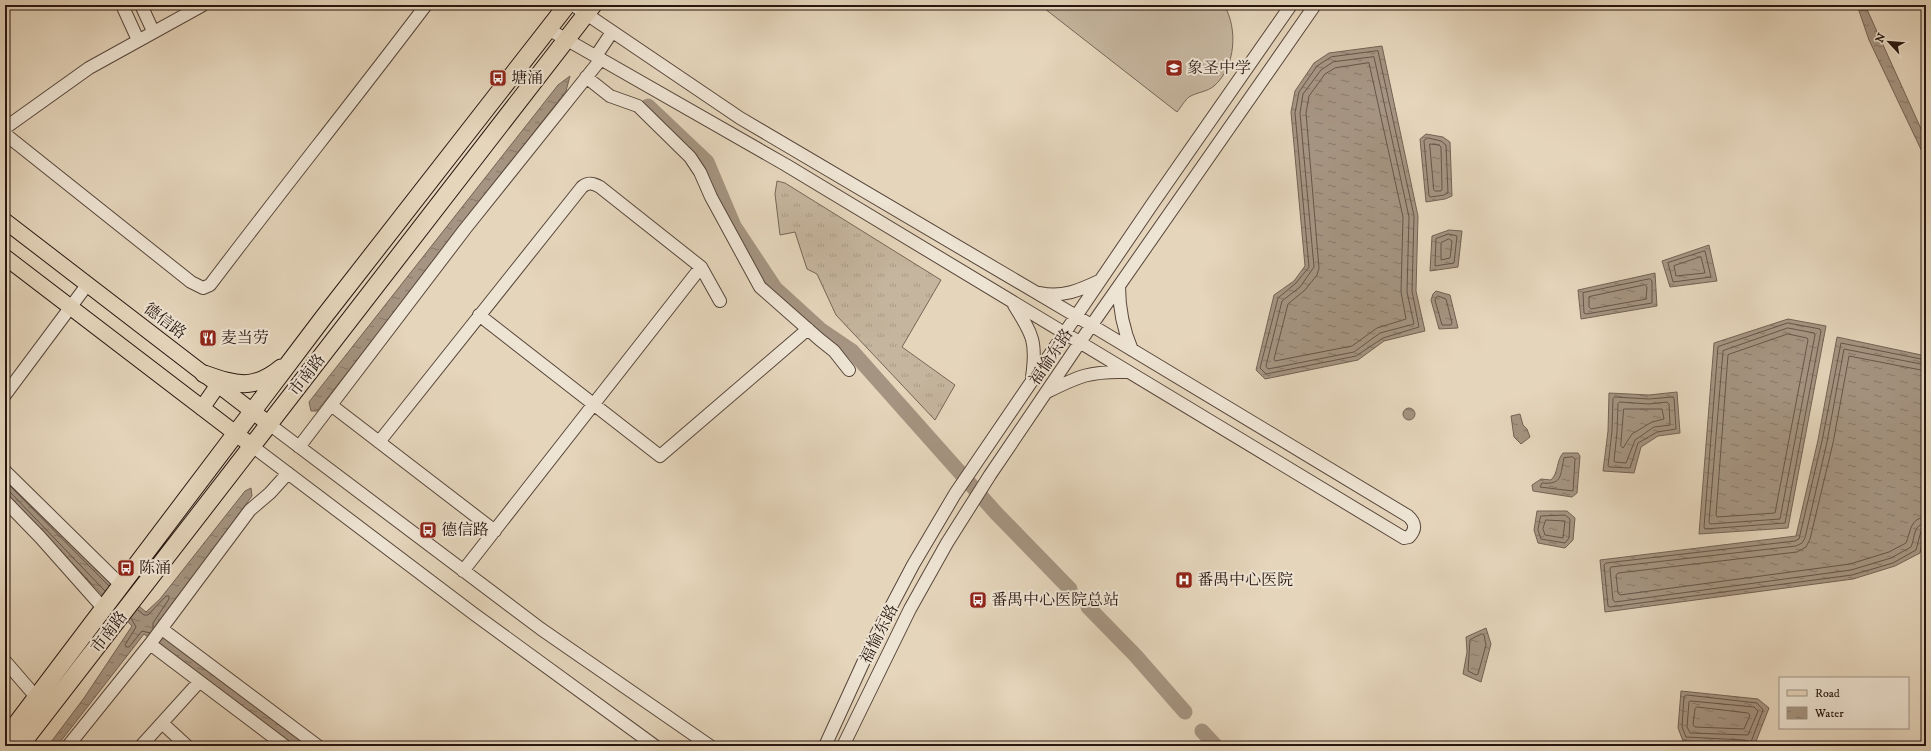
<svg xmlns="http://www.w3.org/2000/svg" width="1931" height="751" font-family="'IM FELL DW Pica','Noto Serif SC',serif">
<style>
.grass{fill:url(#grass-tufts);stroke:#766657}
.garden{fill:#c5b59e;stroke:#766657}
.water{fill:url(#water-ripples);stroke:#736254}
.lines{fill:none;stroke-linecap:round;stroke-linejoin:round}
.shore{stroke:#665548;stroke-width:1}
.river{stroke:#a59481;stroke-width:15}
.minor-casing{stroke:#57463b;stroke-width:14}
.major-casing{stroke:#281610;stroke-width:17}
.highway-casing{stroke:#281610;stroke-width:19}
.minor{stroke:#eee4d3;stroke-width:12}
.major{stroke:#e5d5bb;stroke-width:15}
.highway{stroke:#e5d5bb;stroke-width:17}
.labels{text-anchor:middle;dominant-baseline:central;stroke-width:4;stroke-linejoin:round;paint-order:stroke}
.poi-label{font-size:16px;fill:#281610;stroke:#eee4d3;text-anchor:start}
.street-label{font-size:16px;fill:#281610;stroke:#eee4d3}
</style>
<defs>
<pattern id="grass-tufts" width="24" height="20" patternUnits="userSpaceOnUse"><rect width="24" height="20" fill="#c5b59e"/><path d="M3 7l-1-3M5 7V3M7 7l1-3M15 17l-1-3M17 17v-4M19 17l1-3" fill="none" stroke="#a99b87"/></pattern>
<pattern id="water-ripples" width="26" height="14" patternUnits="userSpaceOnUse"><rect width="26" height="14" fill="#a59481"/><path d="M2 4q2-2 4 0t4 0M15 11q2-2 4 0t4 0" fill="none" stroke="#867868"/></pattern>
</defs>
<rect width="100%" height="100%" fill="#e5d5bb"/>
<filter id="stains"><feTurbulence type="fractalNoise" baseFrequency=".005" numOctaves="4"/><feColorMatrix values="0 0 0 0 .2 0 0 0 0 .09 0 0 0 0 .02 0 0 0 .5 -.17"/></filter>
<radialGradient id="worn" r=".72"><stop offset=".6" stop-color="#630" stop-opacity="0"/><stop offset="1" stop-color="#630" stop-opacity=".3"/></radialGradient>
<path class="grass" d="M777,181L785,183L941,280L902,347L955,385L935,420L836,315L817,274L807,269L795,232L780,235L775,194Z"/>
<path class="garden" d="M1040,5H1224C1238,28 1236,67 1214,86C1207,92 1197,92 1189,97C1185,100 1181,107 1177,112Z"/>
<path class="water" d="M1857,5H1865L1922,131L1926,140V160L1869,40Z
M1382,46L1418,216L1416,291L1425,331L1384,341L1358,360L1265,379L1256,370L1274,295L1294,281L1305,266L1291,112L1295,91L1314,63L1329,53Z
M570,76L566,91L332,392L317,411H311L309,402L558,85Z
M1426,134L1443,137L1450,142L1452,196L1445,199L1426,202L1420,139Z
M1449,230L1462,231L1458,267L1430,271L1432,236Z
M1709,245L1717,281L1670,287L1662,261Z
M1655,273L1657,306L1581,319L1578,290Z
M1436,291L1450,295L1458,328L1439,329L1431,300L1433,294Z
M1788,319L1826,326L1788,528L1699,534L1714,343Z
M1837,337L1926,356V524L1920,553L1895,566L1853,579L1605,612L1600,560L1796,536L1818,440Z
M1677,392L1680,433L1658,436L1641,447L1634,473L1603,471L1608,431L1609,393L1649,395Z
M1403 414a6 6 0 1 1 12 0a6 6 0 1 1-12 0Z
M1520,414L1523,425L1527,429L1530,437L1521,444L1514,437L1511,416Z
M1563,453H1578L1580,456L1577,493L1572,497L1533,491L1532,485L1541,479L1551,480C1559,472 1556,461 1563,453Z
M5,476L103,576L146,612L160,599L245,491L251,488L252,496L156,626L159,631L309,746H292L144,634L57,746H48L84,698L132,626L5,493Z
M1537,511H1567L1575,518L1573,540L1565,548L1538,543L1534,530Z
M1486,628L1491,644L1481,682L1463,674L1467,652L1466,637Z
M1681,691L1758,699L1769,708L1755,744L1683,741L1678,728Z"/>
<g class="lines">
<path class="shore" d="M1378,51L1414,216L1412,291L1419,327L1383,338L1356,356L1266,374L1260,368L1278,298L1296,283L1309,267L1295,113L1299,92L1317,66L1331,57Z
M1374,57L1409,217L1407,292L1414,324L1380,333L1354,352L1268,369L1266,366L1282,301L1300,287L1314,267L1300,113L1303,94L1321,70L1333,62Z
M1369,63L1403,217L1401,292L1406,319L1377,328L1352,346L1275,361L1274,359L1288,304L1305,290L1317,275L1319,268L1306,113L1309,96L1325,74L1335,68Z
M1428,138L1441,141L1446,145L1448,193L1444,195L1431,197L1429,196L1424,141Z
M1430,144L1439,145L1441,147L1442,189L1441,191H1435L1434,190Z
M1449,234L1457,236L1454,263L1435,266L1436,239Z
M1449,239L1452,241L1450,258L1441,260V243Z
M1705,251L1711,277L1673,282L1668,263Z
M1701,257L1705,273L1676,276L1674,266Z
M1650,279L1652,281V303L1586,314L1584,313L1583,293Z
M1645,285L1647,287L1646,299L1591,309L1589,307V297Z
M1438,296L1446,299L1452,323L1451,325H1442L1435,300Z
M1788,323L1820,329L1821,331L1785,523L1705,529L1704,527L1718,347Z
M1788,328L1814,333L1815,335L1780,519L1710,524L1709,522L1723,351Z
M1788,334L1807,338L1808,340L1775,513L1717,517L1716,515L1728,355Z
M1926,360L1841,343L1822,441L1799,539L1795,541L1606,563L1604,565L1608,606L1610,607L1852,575L1893,563L1916,550L1921,531L1926,528
M1926,365L1844,349L1827,442L1805,538L1802,543L1796,546L1611,567L1610,569L1613,600L1615,602L1851,570L1891,558L1911,547C1915,538 1913,524 1926,523
M1926,371L1849,356L1833,443L1810,539L1806,547L1797,552L1618,573L1616,575L1618,593L1620,595L1850,564L1889,552L1906,543C1911,531 1910,518 1926,517
M1615,397L1649,399L1672,397L1674,398L1676,429L1657,432L1638,443L1630,468L1610,467L1608,466L1612,431L1613,399Z
M1620,402L1649,404L1667,402L1669,404L1670,425L1654,427L1635,440L1626,463L1615,462L1614,461L1617,432L1618,404Z
M1624,409H1662L1664,419L1652,422L1632,434L1623,448L1621,446Z
M1573,457L1575,459L1573,491L1540,487L1542,483C1563,485 1560,475 1564,458Z
M5,481L109,586
M5,491L10,492L105,591
M1541,516L1565,515L1570,519L1569,538L1565,543L1541,539L1538,530Z
M1546,520L1565,521L1563,538L1545,535L1543,529Z
M138,610L144,615H148L166,596H169V599L153,623V628
M131,618L136,627L125,645L126,647H129L142,631L150,633
M1482,634L1484,635L1486,645L1478,674L1476,675L1468,671L1470,640Z
M1687,695L1757,703L1763,710L1751,742L1744,740L1686,737L1682,727L1684,697Z
M1691,701L1754,707L1758,711L1748,735L1690,733L1687,727L1689,702Z
M1697,707L1748,713L1750,715L1744,729L1695,727L1693,725L1695,709Z"/>
<path class="river" d="M648,106L707,162L734,226L775,288L821,330L852,351L996,513L1070,589
M1088,607L1135,655L1185,712
M1202,731L1216,746"/>
<defs>
<path id="minor" d="M122,5L138,40
M141,5L153,31
M548,29L786,165L1404,538L1409,537C1416,530 1416,523 1408,516L1076,316L740,118L573,5
M596,56L612,32
M586,77L610,96L638,106L690,157L700,172L711,197L760,287L819,339L834,351L849,370
M5,128L89,68L203,5
M5,134L191,282L203,288L210,285C281,191 355,99 426,5
M1119,286C1119,309 1123,329 1132,350
M1040,293C1062,298 1080,290 1099,281
M1014,305C1033,335 1037,342 1032,377
M479,315L660,456L808,329
M1047,392C1079,376 1090,371 1126,372
M5,395L87,285
M331,405L495,531
M269,424L541,629L710,746
M379,442L582,187C588,182 593,183 600,187L701,267L720,301
M252,446L474,614L655,746
M299,447L465,229L601,59
M5,471L122,586
M5,501L40,537L104,609
M463,571L701,267
M162,629L318,746
M150,644L285,746
M5,661L37,698
M162,723L187,746
M68,746L150,644L250,510L270,493L288,473
M141,746L199,682
M825,746L874,639L913,565L955,494L1153,203L1291,5
M843,746L910,609L947,543L990,475L1091,326L1315,5"/>
<path id="major" d="M5,221L269,424
M5,257L252,446
M202,408L218,385"/>
<path id="highway" d="M204,374C236,385 253,391 281,368
M5,739L323,318L567,5
M20,746L593,5"/>
</defs>
<use href="#minor" class="minor-casing"/>
<use href="#major" class="major-casing"/>
<use href="#highway" class="highway-casing"/>
<use href="#minor" class="minor"/>
<use href="#major" class="major"/>
<use href="#highway" class="highway"/>
</g>
<defs>
<symbol id="school-square" viewBox="-11 -11 22 22"><rect x="-9" y="-9" width="18" height="18" rx="4" fill="#8f2418" stroke="#eee4d3"/><path d="M0-5L7-2L0 1L-7-2ZM-4 1L0 2.5L4 1V4Q0 6-4 4Z" fill="#fff"/></symbol>
<symbol id="bus-square" viewBox="-11 -11 22 22"><rect x="-9" y="-9" width="18" height="18" rx="4" fill="#8f2418" stroke="#eee4d3"/><path d="M-5-6H5V4H4V6H2V4H-2V6H-4V4H-5ZM-3.5-4V0h7V-4ZM-3.5 1.2v1.5H-2V1.2ZM2 1.2v1.5H3.5V1.2Z" fill="#fff"/></symbol>
<symbol id="restaurant-square" viewBox="-11 -11 22 22"><rect x="-9" y="-9" width="18" height="18" rx="4" fill="#8f2418" stroke="#eee4d3"/><path d="M-5-6h1v4h1v-4h1v4h1v-4h1v5L-1.5 .5V6h-2V.5L-5-1ZM5-6V6H3V1.5H1.5Q1.5-4 5-6Z" fill="#fff"/></symbol>
<symbol id="hospital-square" viewBox="-11 -11 22 22"><rect x="-9" y="-9" width="18" height="18" rx="4" fill="#8f2418" stroke="#eee4d3"/><path d="M-5-5h3v3.5h4V-5h3V5h-3V1.5h-4V5h-3Z" fill="#fff"/></symbol>
</defs>
<g fill-rule="evenodd">
<use href="#school-square" x="1164" y="58" width="20" height="20"/>
<use href="#bus-square" x="488" y="68" width="20" height="20"/>
<use href="#restaurant-square" x="198" y="328" width="20" height="20"/>
<use href="#bus-square" x="418" y="520" width="20" height="20"/>
<use href="#bus-square" x="116" y="558" width="20" height="20"/>
<use href="#hospital-square" x="1174" y="570" width="20" height="20"/>
<use href="#bus-square" x="968" y="590" width="20" height="20"/>
</g>
<g class="labels">
<g class="poi-label">
<text x="1187" y="68">象圣中学</text>
<text x="511" y="78">塘涌</text>
<text x="221" y="338">麦当劳</text>
<text x="441" y="530">德信路</text>
<text x="139" y="568">陈涌</text>
<text x="1197" y="580">番禺中心医院</text>
<text x="991" y="600">番禺中心医院总站</text>
</g>
<g class="street-label">
<text transform="translate(165 321) rotate(37)">德信路</text>
<text transform="translate(1051 357) rotate(-56)">福愉东路</text>
<text transform="translate(307 375) rotate(-52)">市南路</text>
<text transform="translate(109 632) rotate(-52)">市南路</text>
<text transform="translate(879 634) rotate(-63)">福愉东路</text>
</g>
</g>
<rect width="1931" height="751" fill="none" stroke="#e5d5bb" stroke-width="20"/>
<rect x="6" y="6" width="1919" height="739" fill="none" stroke="#281610" stroke-width="2"/>
<rect x="10" y="10" width="1911" height="731" fill="none" stroke="#281610"/>
<rect x="1779" y="677" width="130" height="52" fill="#eee4d3" stroke="#9f9285"/>
<rect x="1787" y="690" width="20" height="6" fill="#e5d5bb" stroke="#9f9285"/>
<text x="1815" y="697" font-size="12" fill="#281610">Road</text>
<rect x="1787" y="707" width="20" height="12" fill="url(#water-ripples)" stroke="#9f9285"/>
<text x="1815" y="717" font-size="12" fill="#281610">Water</text>
<g transform="translate(1889 42) rotate(296)" stroke="#eee4d3" stroke-width="3" paint-order="stroke">
<path d="M0-3L7 15L0 10L-7 15Z" fill="#281610"/>
<text y="-6" font-size="11" font-weight="bold" text-anchor="middle" fill="#281610">N</text>
</g>
<rect width="100%" height="100%" filter="url(#stains)"/>
<rect width="100%" height="100%" fill="url(#worn)"/>
</svg>
